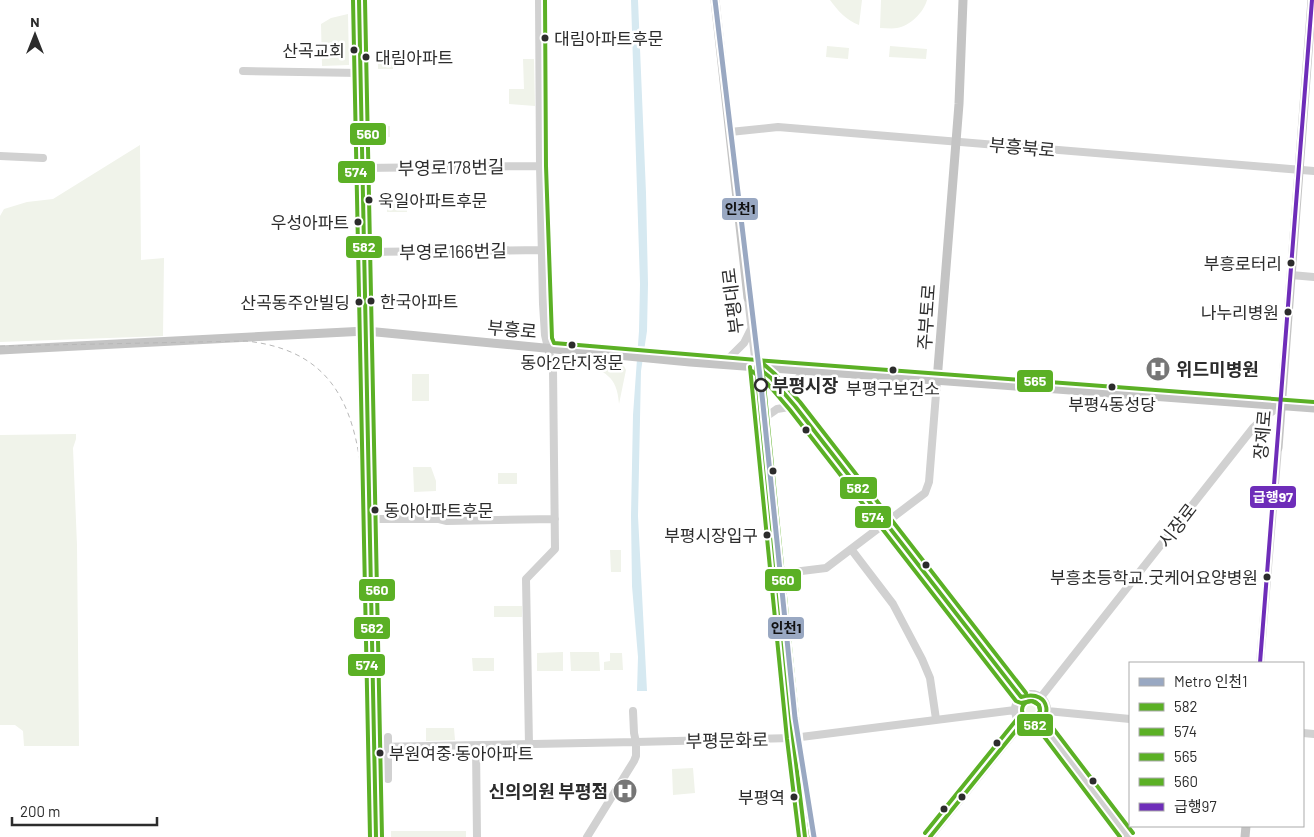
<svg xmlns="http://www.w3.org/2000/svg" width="1314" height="837" font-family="Barlow,'Noto Sans KR',sans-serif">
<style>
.green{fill:#f0f3ea}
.water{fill:#d6e9f1}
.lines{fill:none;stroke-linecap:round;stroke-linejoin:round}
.minor{stroke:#d1d1d1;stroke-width:8}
.major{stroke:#c4c4c4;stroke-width:9}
.rail{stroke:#b8b8b8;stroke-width:1;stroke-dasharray:5 4;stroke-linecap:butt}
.bus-1-casing{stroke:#fff;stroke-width:8}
.bus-2-casing{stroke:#fff;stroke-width:8}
.bus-3-casing{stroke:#fff;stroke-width:8}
.bus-4-casing{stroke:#fff;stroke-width:8}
.bus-5-casing{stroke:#fff;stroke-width:8}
.bus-1{stroke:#5bb025;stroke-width:4}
.bus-2{stroke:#5bb025;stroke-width:4}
.bus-3{stroke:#5bb025;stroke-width:4}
.bus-4{stroke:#5bb025;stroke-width:4}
.bus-5{stroke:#6e2db9;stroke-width:4}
.metro-1-casing{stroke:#fff;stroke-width:9}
.metro-1{stroke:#99a8c2;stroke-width:5}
.bus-dot{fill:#2c2c2c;stroke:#fff;stroke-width:2}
.stop-dot{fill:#fff;stroke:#2c2c2c;stroke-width:2.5}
.labels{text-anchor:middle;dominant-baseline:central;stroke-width:5;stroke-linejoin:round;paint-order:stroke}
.bus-label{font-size:17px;fill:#2c2c2c;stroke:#fff;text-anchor:end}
.street-label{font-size:18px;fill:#2c2c2c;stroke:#fff}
.poi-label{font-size:18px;font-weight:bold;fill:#2c2c2c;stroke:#fff;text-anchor:start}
.stop-label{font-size:18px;font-weight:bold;fill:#2c2c2c;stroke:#fff;text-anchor:start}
.line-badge{stroke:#fff;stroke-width:2}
.badge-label{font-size:14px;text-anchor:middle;font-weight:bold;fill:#fff}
.pale-badge-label{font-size:14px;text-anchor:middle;font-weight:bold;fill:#111}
</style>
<rect width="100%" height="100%" fill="#fff"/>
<path class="green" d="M830,0H862L859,25C846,20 838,11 830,0Z
M881,0H927C924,12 910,26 897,28C892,29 886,28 880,28Z
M348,14L349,65L322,66L321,24L331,18Z
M827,46L849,48L848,59L826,57Z
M890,46L927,49L926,59L889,57Z
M378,53H393V69H378Z
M523,59H534L535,106L509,104V89H524Z
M376,126H390V137L376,138Z
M140,145L141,260L164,258L163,336L0,342V216L4,209L27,202L53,199Z
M407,202V212H387V203Z
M581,361L623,364L626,370L619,404C617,375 605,373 581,361Z
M412,374H429V401H412Z
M76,434V439L73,448L77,545L79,746H24L23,731L15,725H0V435Z
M413,467H431L436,481V491L414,492Z
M498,473H517V484H498Z
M610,550H621V572H611Z
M494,606H522V617H494Z
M563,652V671H537V653Z
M570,652H599L600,671H571Z
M610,653H622L623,670H604V662L610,661Z
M472,658H494V671H473Z
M1022 709a9 9 0 1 1 18 0a9 9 0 1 1-18 0Z
M426,728H454L455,740L426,741Z
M693,768L695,793L673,795L672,769Z
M391,831H466V837H391Z"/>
<path class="water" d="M631,0H638L646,193L648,284L647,331L641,371L638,516L647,691H637L638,657L632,586L631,516L633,415L639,331L640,284Z"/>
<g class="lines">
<path class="minor" d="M359,0L376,837
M243,71L360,73
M730,132L778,127L1314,171
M0,156L43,158
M362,168L540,166
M364,252L542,250
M1291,275L1314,277
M748,298L756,366L771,378L795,406L1021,697
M723,364L744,343L751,329
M760,421L777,409L795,406C792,390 793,381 806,370
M369,519H439L447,521L555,519
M851,549L893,604L922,659L930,678L936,719
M777,574L826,568L925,493L929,482L937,381
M1260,663L1278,448
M1015 710a16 16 0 1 1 32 0a16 16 0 1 1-32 0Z
M1041,697L1253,428L1267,415L1281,406
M1047,711L1130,719
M1041,723L1128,837
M1303,733L1314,734
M388,737V779
M793,738L800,796
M529,745L526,579L555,549L553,369L545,335L543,304L540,166L539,0
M476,746L477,837
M374,747L636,742L634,733L633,711
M587,837L634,761L636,756V742L793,738L1015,710
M930,837L1022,723"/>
<path class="major" d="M715,0L748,298
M0,350L366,331L690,362L1314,408
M756,366L793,738
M937,381L959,104L963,0
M1278,448L1312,0
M800,796L805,837
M1245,837L1246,826"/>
<path class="rail" d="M0,346L246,341C321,349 350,392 360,462L368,837"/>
<defs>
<path id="bus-1" d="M359,0L376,837
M756,366L771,378L795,406L1021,697C1054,688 1051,724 1034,725C1030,726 1026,724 1022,723L930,837
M756,366L793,738L805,837"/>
<path id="bus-2" d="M353,0L370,837
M750,367L787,739L799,837
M752,371L767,383L790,410L1016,701L1021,703L1032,701L1039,705L1040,711L1035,721L1036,726L1120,837"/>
<path id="bus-3" d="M756,360L1314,402
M760,361L775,374L800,402L1026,693
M1022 710a9 9 0 1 1 18 0a9 9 0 1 1-18 0Z
M1046,719L1133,833
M925,833L1017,719"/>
<path id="bus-4" d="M365,0L382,837
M545,0L546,166L552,338L554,343L757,360L762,364L799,737L811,836"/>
<path id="bus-5" d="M1260,663L1312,0"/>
</defs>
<use href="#bus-1" class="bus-1-casing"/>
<use href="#bus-2" class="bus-2-casing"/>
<use href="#bus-3" class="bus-3-casing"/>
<use href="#bus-4" class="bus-4-casing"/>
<use href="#bus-5" class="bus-5-casing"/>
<use href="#bus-1" class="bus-1"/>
<use href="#bus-2" class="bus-2"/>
<use href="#bus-3" class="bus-3"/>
<use href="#bus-4" class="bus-4"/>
<use href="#bus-5" class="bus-5"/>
<defs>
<path id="metro-1" d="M715,0L761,385L795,718L814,837"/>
</defs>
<use href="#metro-1" class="metro-1-casing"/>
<use href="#metro-1" class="metro-1"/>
</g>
<defs>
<symbol id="hospital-disc" viewBox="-11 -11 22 22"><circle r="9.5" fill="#767676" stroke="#fff"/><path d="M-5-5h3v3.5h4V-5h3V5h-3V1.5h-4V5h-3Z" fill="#fff"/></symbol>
</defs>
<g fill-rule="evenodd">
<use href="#hospital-disc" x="1144" y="355" width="28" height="28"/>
<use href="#hospital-disc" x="611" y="777" width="28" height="28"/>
</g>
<g class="bus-dot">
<circle cx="545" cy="38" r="4.5"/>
<circle cx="354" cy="50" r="4.5"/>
<circle cx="366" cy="57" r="4.5"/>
<circle cx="369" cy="200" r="4.5"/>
<circle cx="358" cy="222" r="4.5"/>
<circle cx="1291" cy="263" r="4.5"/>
<circle cx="371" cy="301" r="4.5"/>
<circle cx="359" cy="302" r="4.5"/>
<circle cx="1288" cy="312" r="4.5"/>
<circle cx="572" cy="345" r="4.5"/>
<circle cx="893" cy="370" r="4.5"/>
<circle cx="1112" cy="387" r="4.5"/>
<circle cx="806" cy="430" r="4.5"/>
<circle cx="773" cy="471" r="4.5"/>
<circle cx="375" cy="510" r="4.5"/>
<circle cx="767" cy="535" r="4.5"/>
<circle cx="926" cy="565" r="4.5"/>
<circle cx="1267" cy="577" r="4.5"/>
<circle cx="997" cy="743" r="4.5"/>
<circle cx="380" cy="753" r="4.5"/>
<circle cx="1093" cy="781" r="4.5"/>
<circle cx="794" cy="797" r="4.5"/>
<circle cx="962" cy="797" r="4.5"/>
<circle cx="944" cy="809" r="4.5"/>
</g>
<circle class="stop-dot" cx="761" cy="385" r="6"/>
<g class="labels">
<g class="bus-label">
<text x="554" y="38" text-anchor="start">대림아파트후문</text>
<text x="345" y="50">산곡교회</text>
<text x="375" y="57" text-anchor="start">대림아파트</text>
<text x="378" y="200" text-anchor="start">욱일아파트후문</text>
<text x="349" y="222">우성아파트</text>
<text x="1282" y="263">부흥로터리</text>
<text x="380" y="301" text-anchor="start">한국아파트</text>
<text x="350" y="302">산곡동주안빌딩</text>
<text x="1279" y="312">나누리병원</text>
<text x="572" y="362" text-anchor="middle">동아2단지정문</text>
<text x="893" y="388" text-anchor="middle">부평구보건소</text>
<text x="1112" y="404" text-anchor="middle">부평4동성당</text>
<text x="384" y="510" text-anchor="start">동아아파트후문</text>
<text x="758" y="535">부평시장입구</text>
<text x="1258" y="577">부흥초등학교.굿케어요양병원</text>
<text x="389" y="753" text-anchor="start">부원여중·동아아파트</text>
<text x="785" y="797">부평역</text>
</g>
<g class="street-label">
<text transform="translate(1022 147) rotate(5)">부흥북로</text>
<text transform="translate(451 167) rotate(-1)">부영로178번길</text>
<text transform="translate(453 251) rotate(-1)">부영로166번길</text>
<text transform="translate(732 301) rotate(-97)">부평대로</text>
<text transform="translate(926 317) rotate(-86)">주부토로</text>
<text transform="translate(512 329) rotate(5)">부흥로</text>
<text transform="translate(1262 435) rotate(-85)">장제로</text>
<text transform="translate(1177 525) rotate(-52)">시장로</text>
<text transform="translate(727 740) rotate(-1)">부평문화로</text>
</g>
<g class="poi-label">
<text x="1176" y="369">위드미병원</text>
<text x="608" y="791" text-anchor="end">신의의원 부평점</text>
</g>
<g class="stop-label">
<text x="772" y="385">부평시장</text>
</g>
</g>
<g class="line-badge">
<rect x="349" y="122" width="38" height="24" rx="5" fill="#5bb025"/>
<rect x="337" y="160" width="39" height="24" rx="5" fill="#5bb025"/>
<rect x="721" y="197" width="38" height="24" rx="5" fill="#99a8c2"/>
<rect x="345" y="235" width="38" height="24" rx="5" fill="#5bb025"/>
<rect x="1016" y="369" width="38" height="24" rx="5" fill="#5bb025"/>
<rect x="839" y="476" width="39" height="24" rx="5" fill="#5bb025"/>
<rect x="1249" y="485" width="48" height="24" rx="5" fill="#6e2db9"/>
<rect x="854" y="505" width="38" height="24" rx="5" fill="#5bb025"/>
<rect x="764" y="568" width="38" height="24" rx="5" fill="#5bb025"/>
<rect x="358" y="578" width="38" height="24" rx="5" fill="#5bb025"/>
<rect x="353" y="616" width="38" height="24" rx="5" fill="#5bb025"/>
<rect x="767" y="616" width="38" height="24" rx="5" fill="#99a8c2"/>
<rect x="347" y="653" width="39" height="24" rx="5" fill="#5bb025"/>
<rect x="1016" y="713" width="38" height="24" rx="5" fill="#5bb025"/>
</g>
<g class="badge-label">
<text x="368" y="139">560</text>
<text x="356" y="177">574</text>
<text x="364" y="252">582</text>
<text x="1035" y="386">565</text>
<text x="858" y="493">582</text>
<text x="1273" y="502">급행97</text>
<text x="873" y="522">574</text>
<text x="783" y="585">560</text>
<text x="377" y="595">560</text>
<text x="372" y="633">582</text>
<text x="367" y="670">574</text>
<text x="1035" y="730">582</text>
</g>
<g class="pale-badge-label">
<text x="740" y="214">인천1</text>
<text x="786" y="633">인천1</text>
</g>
<rect x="1129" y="662" width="175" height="165" fill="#ffffff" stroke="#ababab"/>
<rect x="1139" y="678" width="25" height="8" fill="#99a8c2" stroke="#ababab"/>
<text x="1174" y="687" font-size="15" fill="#2c2c2c">Metro 인천1</text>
<rect x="1139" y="703" width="25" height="8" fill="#5bb025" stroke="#ababab"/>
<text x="1174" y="712" font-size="15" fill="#2c2c2c">582</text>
<rect x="1139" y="728" width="25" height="8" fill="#5bb025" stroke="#ababab"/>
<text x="1174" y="737" font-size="15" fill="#2c2c2c">574</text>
<rect x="1139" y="753" width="25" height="8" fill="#5bb025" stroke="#ababab"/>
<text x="1174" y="762" font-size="15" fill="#2c2c2c">565</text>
<rect x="1139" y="778" width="25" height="8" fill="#5bb025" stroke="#ababab"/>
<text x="1174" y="787" font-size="15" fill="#2c2c2c">560</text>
<rect x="1139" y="803" width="25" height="8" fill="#6e2db9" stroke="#ababab"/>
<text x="1174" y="812" font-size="15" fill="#2c2c2c">급행97</text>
<g transform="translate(35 35)" stroke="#ffffff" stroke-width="4" paint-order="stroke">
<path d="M0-4L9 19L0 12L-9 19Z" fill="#2c2c2c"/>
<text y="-8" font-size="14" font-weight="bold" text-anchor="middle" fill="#2c2c2c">N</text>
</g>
<path d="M12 817v8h145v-8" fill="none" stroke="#2c2c2c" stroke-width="2.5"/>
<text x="20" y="817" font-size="15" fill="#2c2c2c" stroke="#ffffff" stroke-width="4" paint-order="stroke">200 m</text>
</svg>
